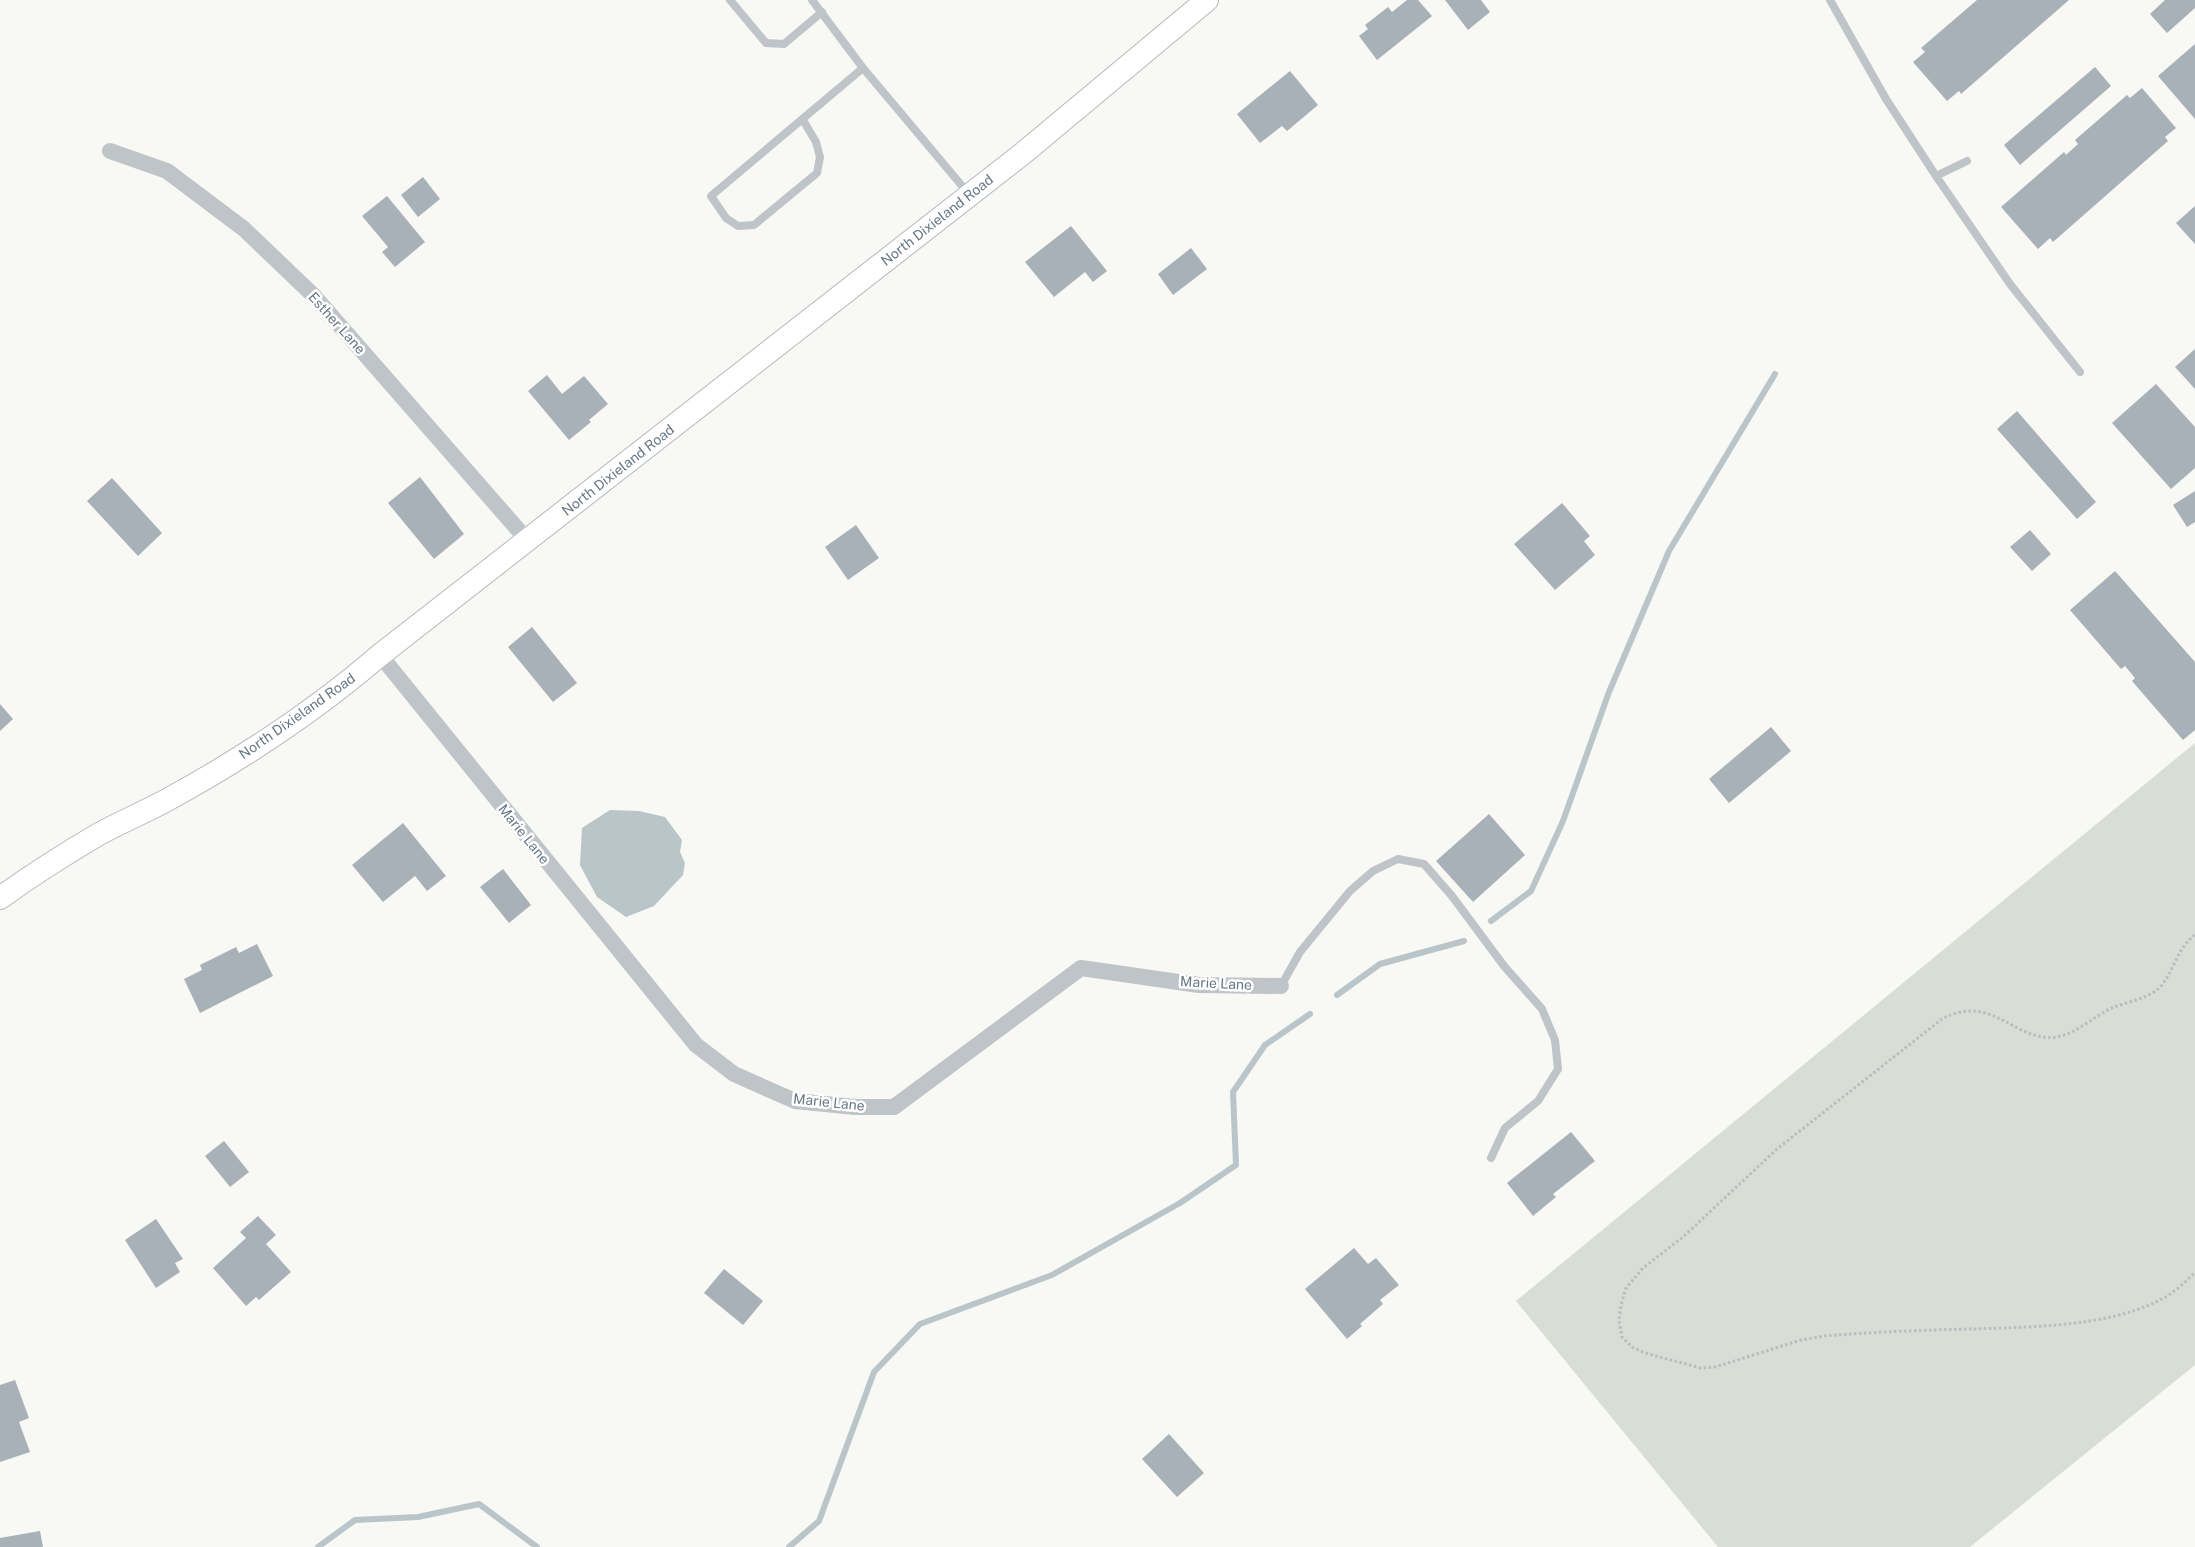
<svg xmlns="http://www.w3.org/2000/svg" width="2195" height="1547" font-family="'Public Sans',sans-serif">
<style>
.green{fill:#d8ddd5}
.water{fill:#bac5ca}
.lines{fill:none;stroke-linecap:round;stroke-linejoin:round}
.stream{stroke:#bac5ca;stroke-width:6}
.building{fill:#a8b1b7}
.secondary-casing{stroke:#b4b9be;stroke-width:24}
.path{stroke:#babdc0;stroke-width:3;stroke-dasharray:2.5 2.5;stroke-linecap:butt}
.lane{stroke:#bfc4c8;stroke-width:8}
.street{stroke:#bfc4c8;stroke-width:16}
.secondary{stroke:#fff;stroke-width:22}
.labels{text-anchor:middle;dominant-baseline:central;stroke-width:5;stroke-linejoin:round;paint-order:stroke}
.street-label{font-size:14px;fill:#687886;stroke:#fff}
</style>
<rect width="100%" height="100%" fill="#f8f8f5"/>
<path class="green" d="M2195,743V1365L1970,1547H1718L1516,1301Z"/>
<path class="water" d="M610,810L639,811L665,817L682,840L680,852L685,863L683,875L654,906L626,917L597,897L580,865L582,828Z"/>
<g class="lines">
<path class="stream" d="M1491,921L1531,891L1563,821L1609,692L1669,551L1775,374
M1337,995L1380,964L1464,941
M318,1547L355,1520L418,1517L479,1504L537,1547
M789,1547L819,1521L874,1372L920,1324L1052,1275L1180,1203L1236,1165L1233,1092L1265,1045L1310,1014"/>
</g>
<path class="building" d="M1407,0H1418L1432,16L1377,60L1359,36L1368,29L1365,25L1388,7L1392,12Z
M1445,0H1481L1490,12L1468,30Z
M1977,0H2069L1961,94L1959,91L1947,101L1913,62L1925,52L1921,48Z
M2165,0H2195V8L2167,33L2150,14Z
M2195,44V119L2158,76Z
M2095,67L2111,86L2020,165L2004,145Z
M1290,71L1318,105L1287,131L1282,126L1260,143L1237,114Z
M2142,88L2176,128L2165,137L2168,141L2053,242L2050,238L2038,249L2001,207L2064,152L2066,155L2078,144L2075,140L2127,95L2130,98Z
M423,177L440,199L418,217L401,195Z
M387,196L425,242L395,267L382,252L388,247L362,216Z
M2195,206V244L2176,223Z
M1071,226L1107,271L1093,282L1085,272L1054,297L1025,262Z
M1191,248L1207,269L1173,295L1158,274Z
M2195,349V389L2175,367Z
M547,375L562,394L584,376L608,404L589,420L591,422L569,440L528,391Z
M2156,384L2195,427V468L2171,489L2112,423Z
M2017,411L2096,502L2077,519L1997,429Z
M420,477L464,534L434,559L388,503Z
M112,478L162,533L138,556L87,501Z
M2195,491V522L2187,527L2173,505Z
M1562,503L1590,536L1584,541L1595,555L1555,590L1514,544Z
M856,525L879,558L848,580L825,547Z
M2030,530L2051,554L2032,571L2010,547Z
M2115,571L2195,662V730L2183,740L2132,681L2135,678L2125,666L2121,669L2070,610Z
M532,627L577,683L553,702L508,647Z
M0,704L13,719L0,731Z
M1771,727L1791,751L1729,803L1709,779Z
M1489,814L1525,855L1473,902L1436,861Z
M403,823L446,876L427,891L415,876L383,902L352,865Z
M503,869L531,905L509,923L480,887Z
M257,944L273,976L200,1013L184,979L202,970L200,965L236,947L239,953Z
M1571,1132L1595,1161L1553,1194L1556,1197L1533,1216L1507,1183Z
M224,1141L249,1172L230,1187L205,1156Z
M258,1216L276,1235L266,1244L291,1272L259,1300L256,1297L246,1306L213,1268L246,1238L240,1232Z
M156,1219L183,1259L175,1263L180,1272L156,1288L125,1240Z
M1354,1248L1368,1264L1376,1258L1399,1285L1380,1300L1383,1304L1360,1324L1362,1326L1347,1339L1305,1289Z
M724,1269L763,1301L743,1325L704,1293Z
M15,1380L29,1418L19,1422L30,1452L0,1462V1385Z
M1169,1434L1204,1473L1177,1497L1142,1459Z
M40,1531L43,1547H0V1538Z"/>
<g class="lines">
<defs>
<path id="secondary" d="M0,898C32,875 65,854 99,834C121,822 145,812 167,800C242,759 315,711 380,655L1021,155L1207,0"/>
</defs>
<use href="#secondary" class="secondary-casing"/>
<path class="path" d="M2195,935C2177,948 2175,968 2162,985C2151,998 2130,1001 2114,1007C2095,1015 2078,1033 2057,1037C2014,1043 1993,992 1942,1019L1777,1149L1683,1237L1643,1268L1626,1288L1621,1305L1619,1320L1622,1337L1632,1347L1645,1353L1701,1368L1715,1367L1801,1340L1824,1336C1873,1332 1923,1330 1972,1329C2030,1327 2103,1327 2156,1302C2171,1295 2184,1284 2195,1272"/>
<path class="lane" d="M730,0L766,43L784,44L822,12
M812,0L863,68L968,193
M1830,0L1886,99L1936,176L2010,284L2080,372
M803,120L816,142L820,157L817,173L754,225L738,226L726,218L711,196L863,68
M1936,176L1967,161
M1281,986L1300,952L1350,891L1373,871L1398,859L1424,864L1452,896L1504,966L1542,1009L1555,1040L1558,1069L1538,1101L1505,1128L1491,1158"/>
<path class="street" d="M110,151L167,171L244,229L314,296L528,541
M380,655L696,1045L734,1074L795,1101L855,1107H894L1081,968L1199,985L1281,986"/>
<use href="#secondary" class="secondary"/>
</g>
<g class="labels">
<g class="street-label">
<text transform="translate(937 220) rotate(-38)">North Dixieland Road</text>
<text transform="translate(337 323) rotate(48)">Esther Lane</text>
<text transform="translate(618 470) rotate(-38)">North Dixieland Road</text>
<text transform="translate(297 716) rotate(-35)">North Dixieland Road</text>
<text transform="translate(524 834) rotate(51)">Marie Lane</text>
<text transform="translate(1216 983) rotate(3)">Marie Lane</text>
<text transform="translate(829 1102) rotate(6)">Marie Lane</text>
</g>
</g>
</svg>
